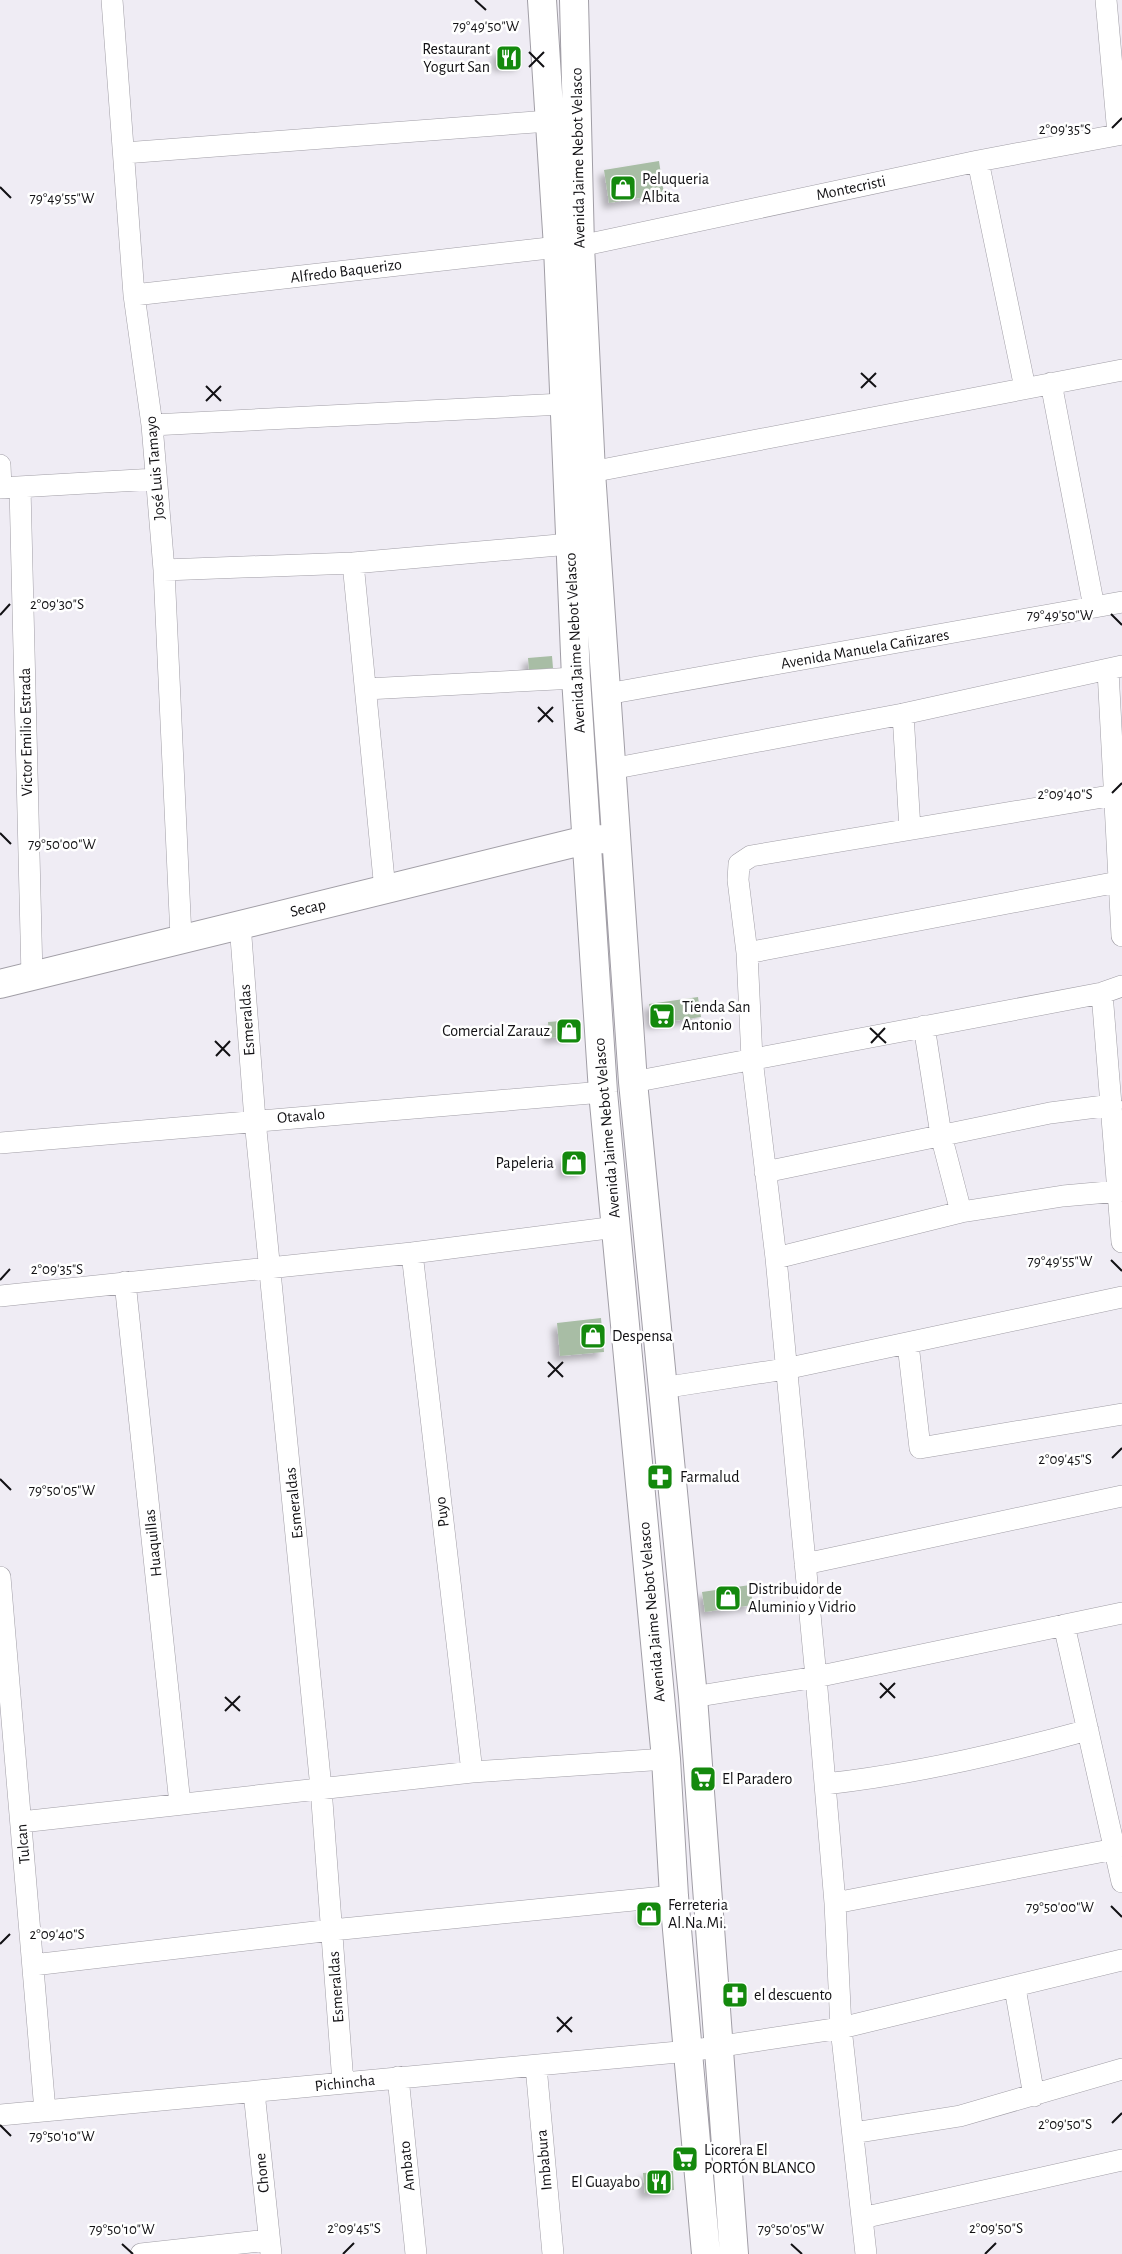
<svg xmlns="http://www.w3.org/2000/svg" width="1122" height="2254" font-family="'Alegreya Sans',sans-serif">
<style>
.building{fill:#a8bda5;filter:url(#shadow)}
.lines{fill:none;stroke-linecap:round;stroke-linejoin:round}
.street-casing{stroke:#a19ea6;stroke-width:22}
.secondary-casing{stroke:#a19ea6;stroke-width:30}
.street{stroke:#fff;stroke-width:21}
.secondary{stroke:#fff;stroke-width:28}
.ticks{fill:none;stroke:#121114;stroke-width:2}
.labels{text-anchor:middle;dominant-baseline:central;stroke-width:5;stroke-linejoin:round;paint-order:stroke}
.poi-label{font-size:16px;fill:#121114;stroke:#fff;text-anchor:start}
.street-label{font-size:16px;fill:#121114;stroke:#fff}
.ticks-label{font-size:15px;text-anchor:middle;fill:#121114;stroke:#fff;stroke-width:5;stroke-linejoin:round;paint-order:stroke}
</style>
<defs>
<filter id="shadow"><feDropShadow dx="-5.5" dy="5.5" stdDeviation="3" flood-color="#0004"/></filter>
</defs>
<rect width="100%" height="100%" fill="#efecf4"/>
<path class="building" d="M521,49L522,65L498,66L497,50Z
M659,161L664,194L609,203L604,170Z
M552,656L553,668L529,670L528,658Z
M698,997L701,1017L652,1024L649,1004Z
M574,1020L575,1036L549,1038L548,1022Z
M584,1154L585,1171L564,1173L563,1156Z
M601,1318L604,1352L560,1356L557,1323Z
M750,1585L753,1605L705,1612L702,1592Z
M656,1907L657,1920L643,1921L642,1909Z
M673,2171L674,2190L645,2193L643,2173Z"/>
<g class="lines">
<defs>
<path id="street" d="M112,0L134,295L152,425L164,570L181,937
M1106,0L1118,134
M124,153L549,121
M978,161L1025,388
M580,246L978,161L1122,134
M134,295L558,247
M1051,383L1094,607
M152,425L563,404
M0,465L1,488
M591,472L1122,370
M20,487L32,976
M0,488L156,479
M353,563L385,890
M164,570L353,563L570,544
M1108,670L1122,936
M366,689L576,678
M607,694L1122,602
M903,714L910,829
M611,769L903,714L1122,666
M240,924L255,1120L321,1788L343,2083
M747,953L1118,882
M1102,993L1122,1242
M924,1026L941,1135L961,1212
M633,1082L1102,993L1122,986
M0,1143L603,1092
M765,1172L1050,1113L1112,1105
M412,1253L472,1772
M776,1258L961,1212L1063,1196L1119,1191
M125,1282L180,1804
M0,1296L412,1253L616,1227
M908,1344L920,1448L1122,1414
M662,1388L785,1369L1122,1297
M805,1564L1122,1496
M0,1577L45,2111
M1064,1625L1122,1882
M693,1697L816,1677L1122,1613
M825,1784C915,1774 1001,1754 1088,1730
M21,1822L472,1772L666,1759
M835,1903L1115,1849
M33,1965L332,1930L674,1896
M1015,1988L1034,2096
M536,2066L553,2254
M398,2077L416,2254
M254,2092L271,2254
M0,2115L689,2051L841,2028L1122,1960
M853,2133L960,2116L1122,2069
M862,2218L1122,2160
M141,2254L269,2240
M866,2254L841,2028L835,1903L816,1677L776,1258L752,1059L747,953L738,880L739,864L751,856L1115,795"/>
<path id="secondary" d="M542,0L558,247L576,678L603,1092L666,1759L674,1896L706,2254
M574,0L580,246L591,472L633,1082L693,1697L734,2254
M0,984L586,840L604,839"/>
</defs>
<use href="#street" class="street-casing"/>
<use href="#secondary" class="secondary-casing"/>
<use href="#street" class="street"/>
<use href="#secondary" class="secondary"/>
</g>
<path class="ticks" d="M475,0L486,10M529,52L544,67M529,67L544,52M1112,128L1122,118M0,187L11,198M861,373L876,387M206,386L221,401M861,388L876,373M206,401L221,386M1111,614L1122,625M0,615L10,604M538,707L553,722M538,722L553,707M1112,793L1122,783M0,833L11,844M870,1028L886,1043M215,1041L230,1056M871,1043L885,1028M216,1056L230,1041M1111,1260L1122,1271M0,1280L10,1269M548,1362L563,1377M548,1377L563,1362M1112,1458L1122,1448M0,1479L11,1490M880,1683L895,1698M225,1697L240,1711M880,1698L895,1683M225,1711L240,1696M1111,1906L1122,1917M0,1944L10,1934M557,2017L572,2032M557,2032L572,2017M1112,2123L1122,2113M0,2125L11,2136M122,2244L133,2254M791,2244L802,2254M343,2254L354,2243M985,2254L996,2243"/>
<defs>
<symbol id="restaurant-square" viewBox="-11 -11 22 22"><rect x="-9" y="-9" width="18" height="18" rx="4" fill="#14890d" stroke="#fff"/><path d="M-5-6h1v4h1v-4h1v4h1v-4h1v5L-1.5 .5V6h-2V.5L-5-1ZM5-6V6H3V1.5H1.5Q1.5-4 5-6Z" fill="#fff"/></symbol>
<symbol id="shop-square" viewBox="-11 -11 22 22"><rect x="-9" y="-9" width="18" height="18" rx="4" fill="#14890d" stroke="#fff"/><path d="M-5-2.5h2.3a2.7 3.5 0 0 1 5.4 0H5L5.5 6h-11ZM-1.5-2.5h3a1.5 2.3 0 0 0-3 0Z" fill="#fff"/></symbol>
<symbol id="supermarket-square" viewBox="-11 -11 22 22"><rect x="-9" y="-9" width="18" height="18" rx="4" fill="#14890d" stroke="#fff"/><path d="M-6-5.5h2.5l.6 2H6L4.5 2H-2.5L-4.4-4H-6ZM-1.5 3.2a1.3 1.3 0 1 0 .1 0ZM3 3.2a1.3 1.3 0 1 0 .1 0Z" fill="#fff"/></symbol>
<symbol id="pharmacy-square" viewBox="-11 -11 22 22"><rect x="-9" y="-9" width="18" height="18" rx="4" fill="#14890d" stroke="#fff"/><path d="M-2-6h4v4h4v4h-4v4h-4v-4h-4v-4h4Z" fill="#fff"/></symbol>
</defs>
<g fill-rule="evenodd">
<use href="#restaurant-square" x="494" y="43" width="30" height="30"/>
<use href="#shop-square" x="608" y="173" width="30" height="30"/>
<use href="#supermarket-square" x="647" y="1001" width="30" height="30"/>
<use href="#shop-square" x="554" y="1016" width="30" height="30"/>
<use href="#shop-square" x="559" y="1148" width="30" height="30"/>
<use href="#shop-square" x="578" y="1321" width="30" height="30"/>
<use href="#pharmacy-square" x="645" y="1462" width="30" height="30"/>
<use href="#shop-square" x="713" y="1583" width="30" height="30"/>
<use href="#supermarket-square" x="688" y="1764" width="30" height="30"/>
<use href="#shop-square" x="634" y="1899" width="30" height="30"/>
<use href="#pharmacy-square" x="720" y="1980" width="30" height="30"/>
<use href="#supermarket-square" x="670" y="2144" width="30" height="30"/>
<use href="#restaurant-square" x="644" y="2167" width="30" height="30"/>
</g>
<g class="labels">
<g class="poi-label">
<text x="490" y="49" text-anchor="end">Restaurant<tspan x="490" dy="18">Yogurt San</tspan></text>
<text x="642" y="179">Peluqueria<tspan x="642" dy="18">Albita</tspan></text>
<text x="682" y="1007">Tienda San<tspan x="682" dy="18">Antonio</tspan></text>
<text x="550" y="1031" text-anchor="end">Comercial Zarauz</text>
<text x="554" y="1163" text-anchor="end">Papeleria</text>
<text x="612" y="1336">Despensa</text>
<text x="680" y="1477">Farmalud</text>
<text x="748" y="1589">Distribuidor de<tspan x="748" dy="18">Aluminio y Vidrio</tspan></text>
<text x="722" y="1779">El Paradero</text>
<text x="668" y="1905">Ferreteria<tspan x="668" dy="18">Al.Na.Mi.</tspan></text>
<text x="754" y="1995">el descuento</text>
<text x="704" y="2150">Licorera El<tspan x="704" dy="18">PORTÓN BLANCO</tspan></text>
<text x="640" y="2182" text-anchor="end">El Guayabo</text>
</g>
<g class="street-label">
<text transform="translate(578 158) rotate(-91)">Avenida Jaime Nebot Velasco</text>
<text transform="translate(851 188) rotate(-12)">Montecristi</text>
<text transform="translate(346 271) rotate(-7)">Alfredo Baquerizo</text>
<text transform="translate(155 468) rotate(-95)">José Luis Tamayo</text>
<text transform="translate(575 643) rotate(-93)">Avenida Jaime Nebot Velasco</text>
<text transform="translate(865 649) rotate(-10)">Avenida Manuela Cañizares</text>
<text transform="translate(26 732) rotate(-91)">Victor Emilio Estrada</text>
<text transform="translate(308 908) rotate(-13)">Secap</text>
<text transform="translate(247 1020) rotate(-94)">Esmeraldas</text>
<text transform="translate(301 1116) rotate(-5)">Otavalo</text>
<text transform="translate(607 1128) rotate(-95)">Avenida Jaime Nebot Velasco</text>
<text transform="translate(294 1503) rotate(-96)">Esmeraldas</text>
<text transform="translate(442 1512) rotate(-97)">Puyo</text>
<text transform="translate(153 1543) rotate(-96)">Huaquillas</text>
<text transform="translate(652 1612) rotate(-95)">Avenida Jaime Nebot Velasco</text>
<text transform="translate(23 1844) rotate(-95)">Tulcan</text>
<text transform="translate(336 1987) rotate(-94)">Esmeraldas</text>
<text transform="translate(345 2083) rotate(-6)">Pichincha</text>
<text transform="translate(544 2160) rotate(-95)">Imbabura</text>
<text transform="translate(407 2166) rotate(-96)">Ambato</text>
<text transform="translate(262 2173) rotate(-96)">Chone</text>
</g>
</g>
<g class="ticks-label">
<text x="486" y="31">79°49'50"W</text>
<text x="1065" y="134">2°09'35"S</text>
<text x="62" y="203">79°49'55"W</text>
<text x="57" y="609">2°09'30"S</text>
<text x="1060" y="620">79°49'50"W</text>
<text x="1065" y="799">2°09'40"S</text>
<text x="62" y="849">79°50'00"W</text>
<text x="1060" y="1266">79°49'55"W</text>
<text x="57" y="1274">2°09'35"S</text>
<text x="1065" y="1464">2°09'45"S</text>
<text x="62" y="1495">79°50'05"W</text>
<text x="1060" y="1912">79°50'00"W</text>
<text x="57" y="1939">2°09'40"S</text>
<text x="1065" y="2129">2°09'50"S</text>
<text x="62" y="2141">79°50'10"W</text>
<text x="354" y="2233">2°09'45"S</text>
<text x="996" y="2233">2°09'50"S</text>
<text x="122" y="2234">79°50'10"W</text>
<text x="791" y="2234">79°50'05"W</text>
</g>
</svg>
